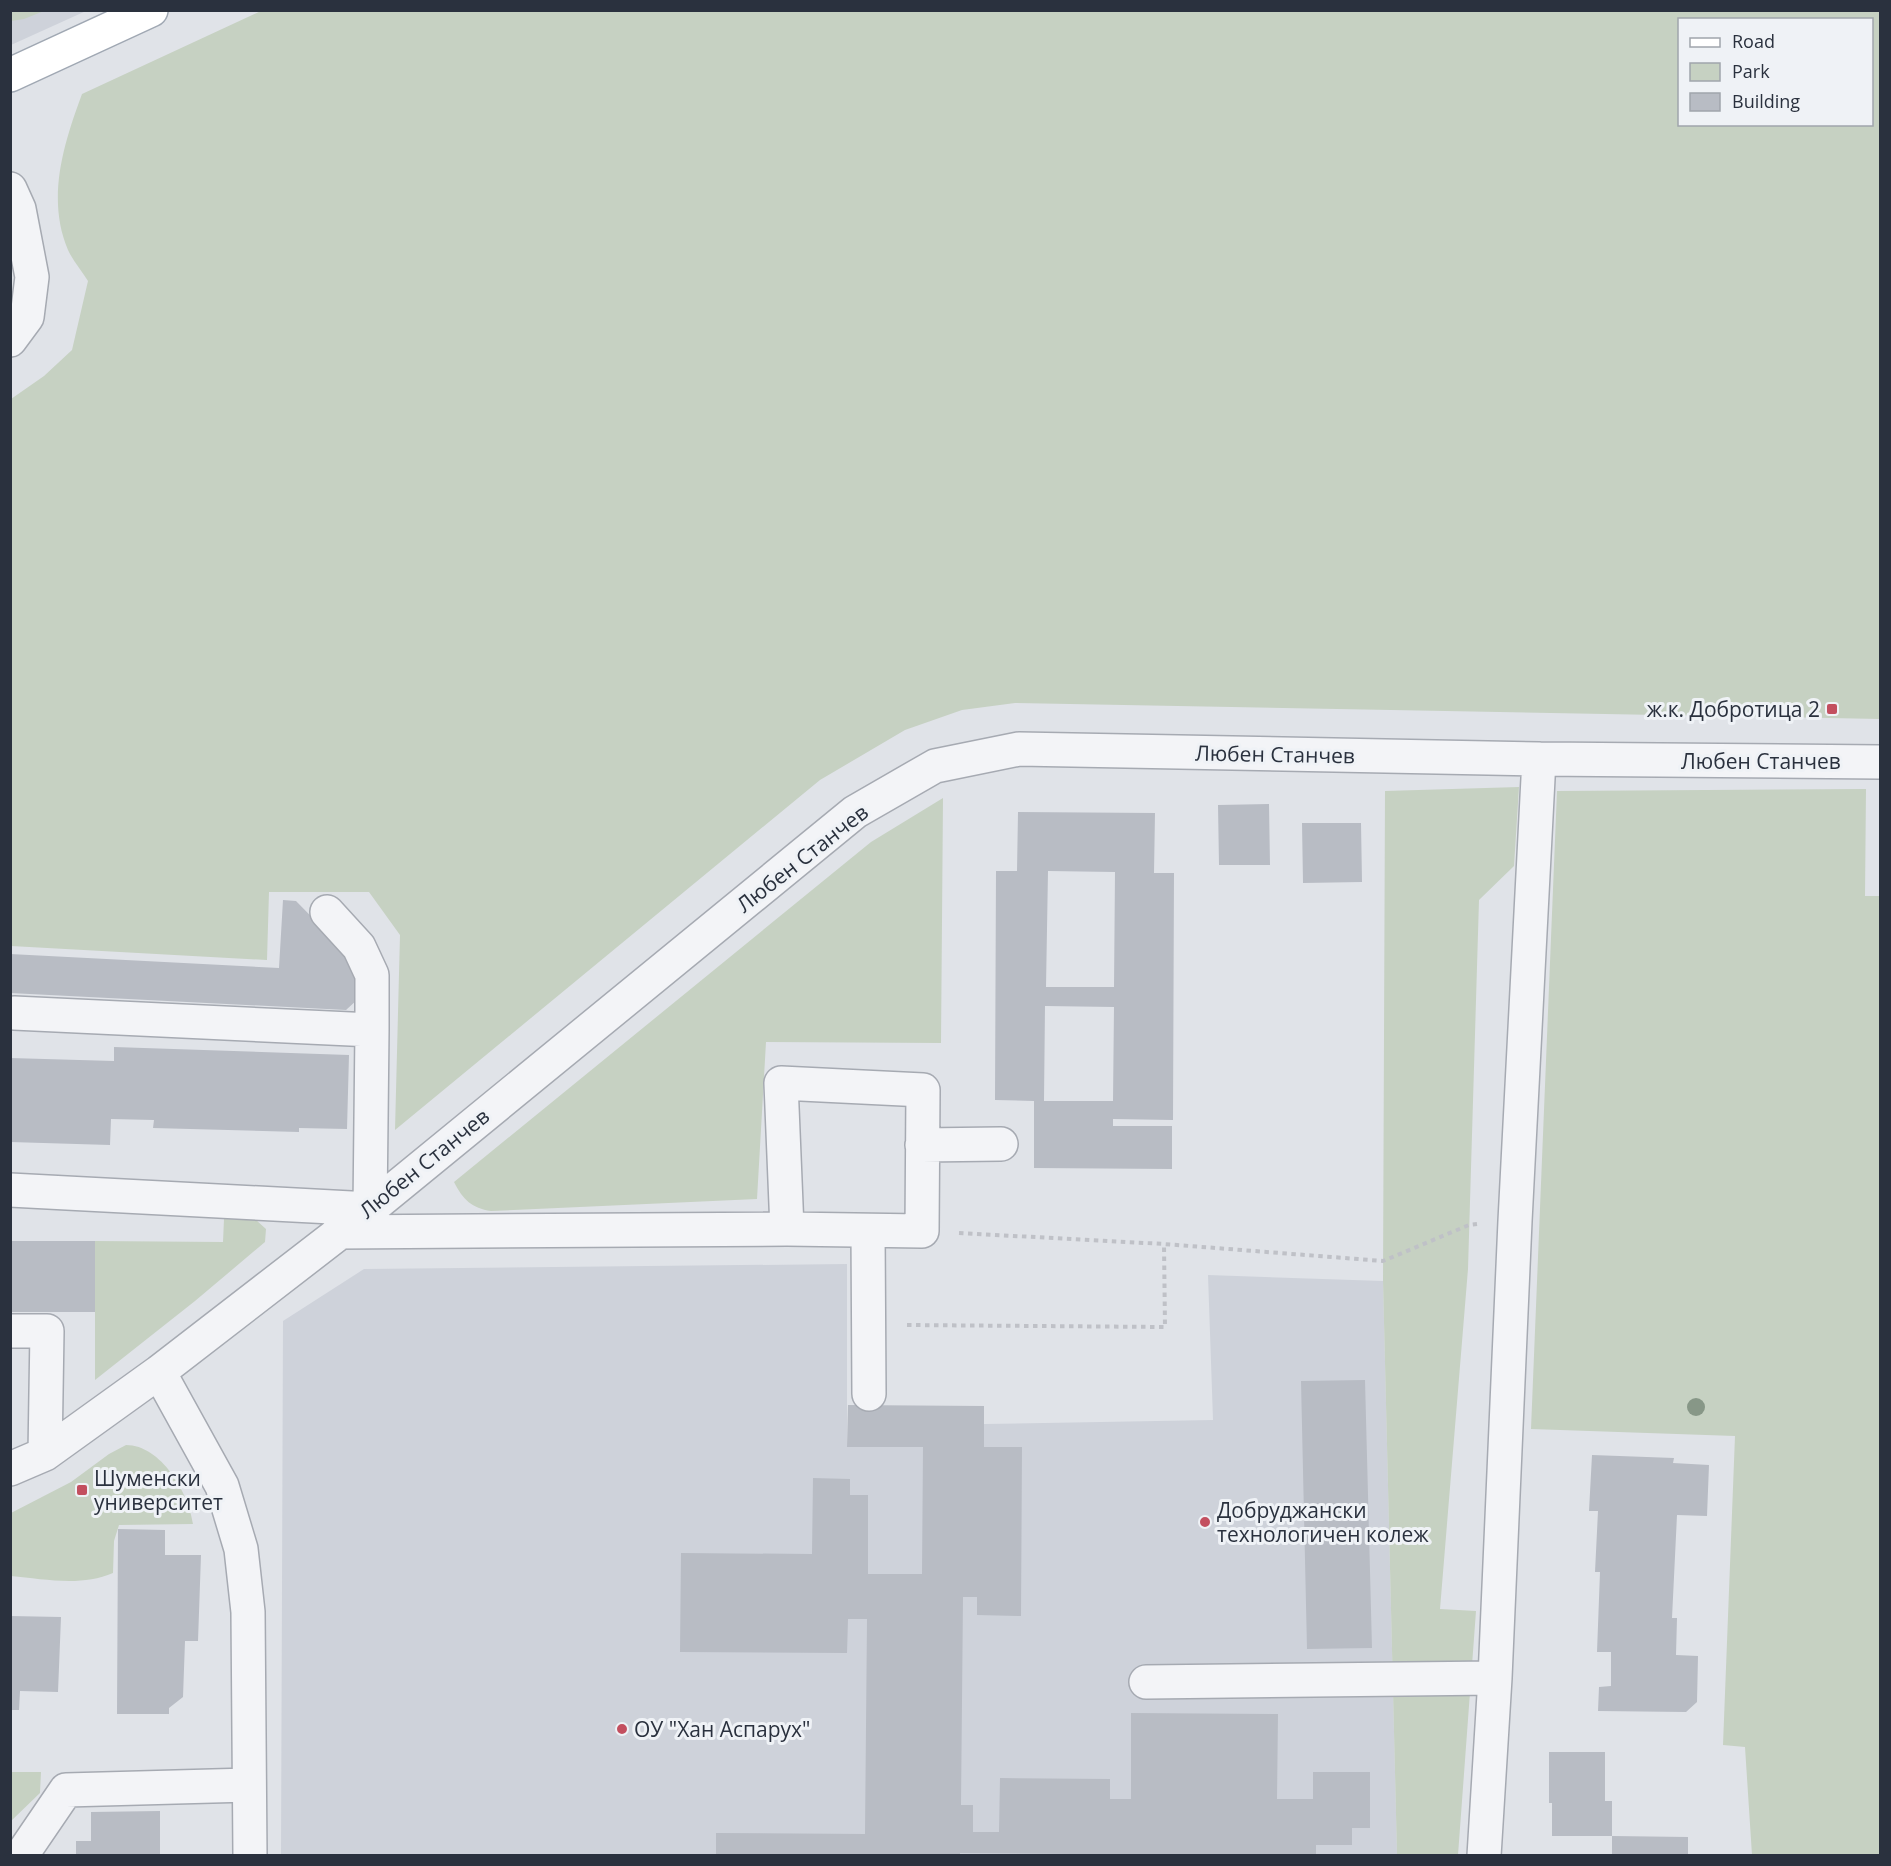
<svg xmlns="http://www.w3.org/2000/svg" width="1891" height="1866" font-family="'Open Sans',sans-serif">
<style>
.built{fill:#ced2da}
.green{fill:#c6d1c2;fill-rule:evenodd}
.building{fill:#b8bcc4;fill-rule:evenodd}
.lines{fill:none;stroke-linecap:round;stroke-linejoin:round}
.minor-casing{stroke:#a6aab2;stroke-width:36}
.major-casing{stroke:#a0a8b3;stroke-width:36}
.path{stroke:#bfc1c7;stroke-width:4;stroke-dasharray:4.5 4.5;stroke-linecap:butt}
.minor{stroke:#f3f4f7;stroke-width:33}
.major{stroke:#fff;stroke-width:33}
.tree{fill:#879787}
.poi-dot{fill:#c34f5f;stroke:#eff2f6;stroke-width:2}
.labels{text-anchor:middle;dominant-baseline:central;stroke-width:6;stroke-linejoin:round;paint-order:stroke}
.poi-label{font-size:21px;fill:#2a313e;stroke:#eff2f6;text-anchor:start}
.street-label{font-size:21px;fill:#2a313e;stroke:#eff2f6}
</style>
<rect width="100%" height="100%" fill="#e0e3e8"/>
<path class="built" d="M11,10L86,11L11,45Z
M847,1264V1446L984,1447V1424L1213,1420L1208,1275L1383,1281L1397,1855L281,1856L283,1321L364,1269Z"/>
<path class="green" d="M10,11L11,10L44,11L24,19L11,21Z
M261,11H1880V719L1015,703L962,710L905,730L820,780L395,1130L400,935L369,892H269L267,960L11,946V399L44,376L72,350L88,281C82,271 73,261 68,250C46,198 64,143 82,94ZM1680,20H1872V124H1680Z
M1519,787L1514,866L1479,900L1468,1269L1440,1609L1476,1611L1458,1855H1397L1383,1281L1385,791Z
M1866,789L1865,896H1880V1855H1752L1745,1747L1723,1745L1735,1436L1531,1429L1557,791Z
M943,798L941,1043L766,1042L757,1199L491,1211C472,1208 463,1200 454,1182L871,842Z
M224,1219L256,1220L266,1229L265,1242L195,1301L95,1380V1241L223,1242Z
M126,1445C161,1445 189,1493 193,1524L119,1525L114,1541L113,1573C81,1587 44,1579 11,1576V1513L71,1482L109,1454Z
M11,1772H41L40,1793L11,1821Z"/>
<path class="building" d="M1269,804L1270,865H1219L1218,805Z
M1018,812L1155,813L1154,873H1174L1173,1120L1113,1119V1126H1172V1169L1034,1168V1101L995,1100L996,871H1017ZM1048,871L1115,872L1114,987H1046ZM1045,1006L1114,1007L1113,1101H1044Z
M1302,823H1361L1362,882L1303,883Z
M283,900L296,901L358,964V999L346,1010L10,993V954L279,968Z
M114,1047L349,1055L347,1129L299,1128V1132L153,1128L154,1120L111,1119L110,1145L10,1142V1058L114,1061Z
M10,1241H95V1312H10Z
M1365,1380L1372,1648L1307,1649L1301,1381Z
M848,1405L984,1406V1447H1022L1021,1616L977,1615V1597H963L961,1805H973V1832H999L1000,1778L1110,1779V1799H1131V1713L1278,1714L1277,1799H1313V1772H1370V1828H1352V1845H1316V1856L960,1853V1856H716V1833L865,1834L867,1619H848L847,1653L680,1652L681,1553L812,1554L813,1478L850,1479V1495H868V1574H922L923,1447H847Z
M1592,1455L1674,1458L1673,1463L1709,1465L1707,1516L1677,1515L1672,1618H1677L1676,1655L1698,1656L1697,1702L1686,1712L1598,1711L1599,1687L1611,1686V1652H1597L1600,1572H1595L1598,1511H1589Z
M118,1529L165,1530V1555H201L198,1641H185L183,1697L169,1708V1714H117Z
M10,1616L61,1617L58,1692L20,1691L19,1710H10Z
M1549,1752H1605V1801H1612V1836H1552V1803H1549Z
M160,1811V1856H76V1841H91V1812Z
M1612,1836L1688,1837V1856H1612Z"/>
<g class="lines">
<defs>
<path id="minor" d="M10,189L19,209L32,277L27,317L10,340
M327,912L359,947L372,975V1030
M922,1145L1001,1144
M10,1190L370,1209L372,1030L14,1013
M868,1231L869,1394
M338,1232L787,1229L922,1231L923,1090L781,1083L787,1229
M10,1331H47L45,1454
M159,1372L222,1486L241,1549L248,1612L250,1856
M10,1469L45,1454L159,1372L370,1209L855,812L935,766L1019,749L1539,759L1880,762
M1146,1682L1495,1678
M21,1856L66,1790L249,1785
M1484,1856L1495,1678L1515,1221L1539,759"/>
<path id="major" d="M10,75L151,10"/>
</defs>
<use href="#minor" class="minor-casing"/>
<use href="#major" class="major-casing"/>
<path class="path" d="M959,1233L1164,1244L1383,1261L1469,1225L1477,1224
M907,1325L1165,1327L1164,1244"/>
<use href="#minor" class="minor"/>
<use href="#major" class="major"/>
</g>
<circle class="tree" cx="1696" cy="1407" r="9"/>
<g class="poi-dot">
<rect x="1826" y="703" width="12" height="12" rx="3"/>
<rect x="76" y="1484" width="12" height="12" rx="3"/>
<circle cx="1205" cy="1522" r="6"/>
<circle cx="622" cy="1729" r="6"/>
</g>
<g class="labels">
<g class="poi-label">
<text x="1820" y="709" text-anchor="end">ж.к. Добротица 2</text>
<text x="94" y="1478">Шуменски<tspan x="94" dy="24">университет</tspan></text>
<text x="1217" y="1510">Добруджански<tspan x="1217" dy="24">технологичен колеж</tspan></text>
<text x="634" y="1729">ОУ "Хан Аспарух"</text>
</g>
<g class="street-label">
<text transform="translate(1275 754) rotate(1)">Любен Станчев</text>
<text x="1761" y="761">Любен Станчев</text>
<text transform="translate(802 858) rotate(-38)">Любен Станчев</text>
<text transform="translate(424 1163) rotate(-39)">Любен Станчев</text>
</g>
</g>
<rect width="1891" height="1866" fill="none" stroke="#2a313e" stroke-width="24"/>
<rect x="1678" y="18" width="195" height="108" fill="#eff2f6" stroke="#a0a5ac" stroke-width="1.5"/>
<rect x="1690" y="38" width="30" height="9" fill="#ffffff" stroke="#a0a5ac" stroke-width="1.5"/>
<text x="1732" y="48" font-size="18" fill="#2a313e">Road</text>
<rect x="1690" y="63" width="30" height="18" fill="#c6d1c2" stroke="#a0a5ac" stroke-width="1.5"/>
<text x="1732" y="78" font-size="18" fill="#2a313e">Park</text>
<rect x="1690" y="93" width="30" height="18" fill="#b8bcc4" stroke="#a0a5ac" stroke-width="1.5"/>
<text x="1732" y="108" font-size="18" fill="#2a313e">Building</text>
</svg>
